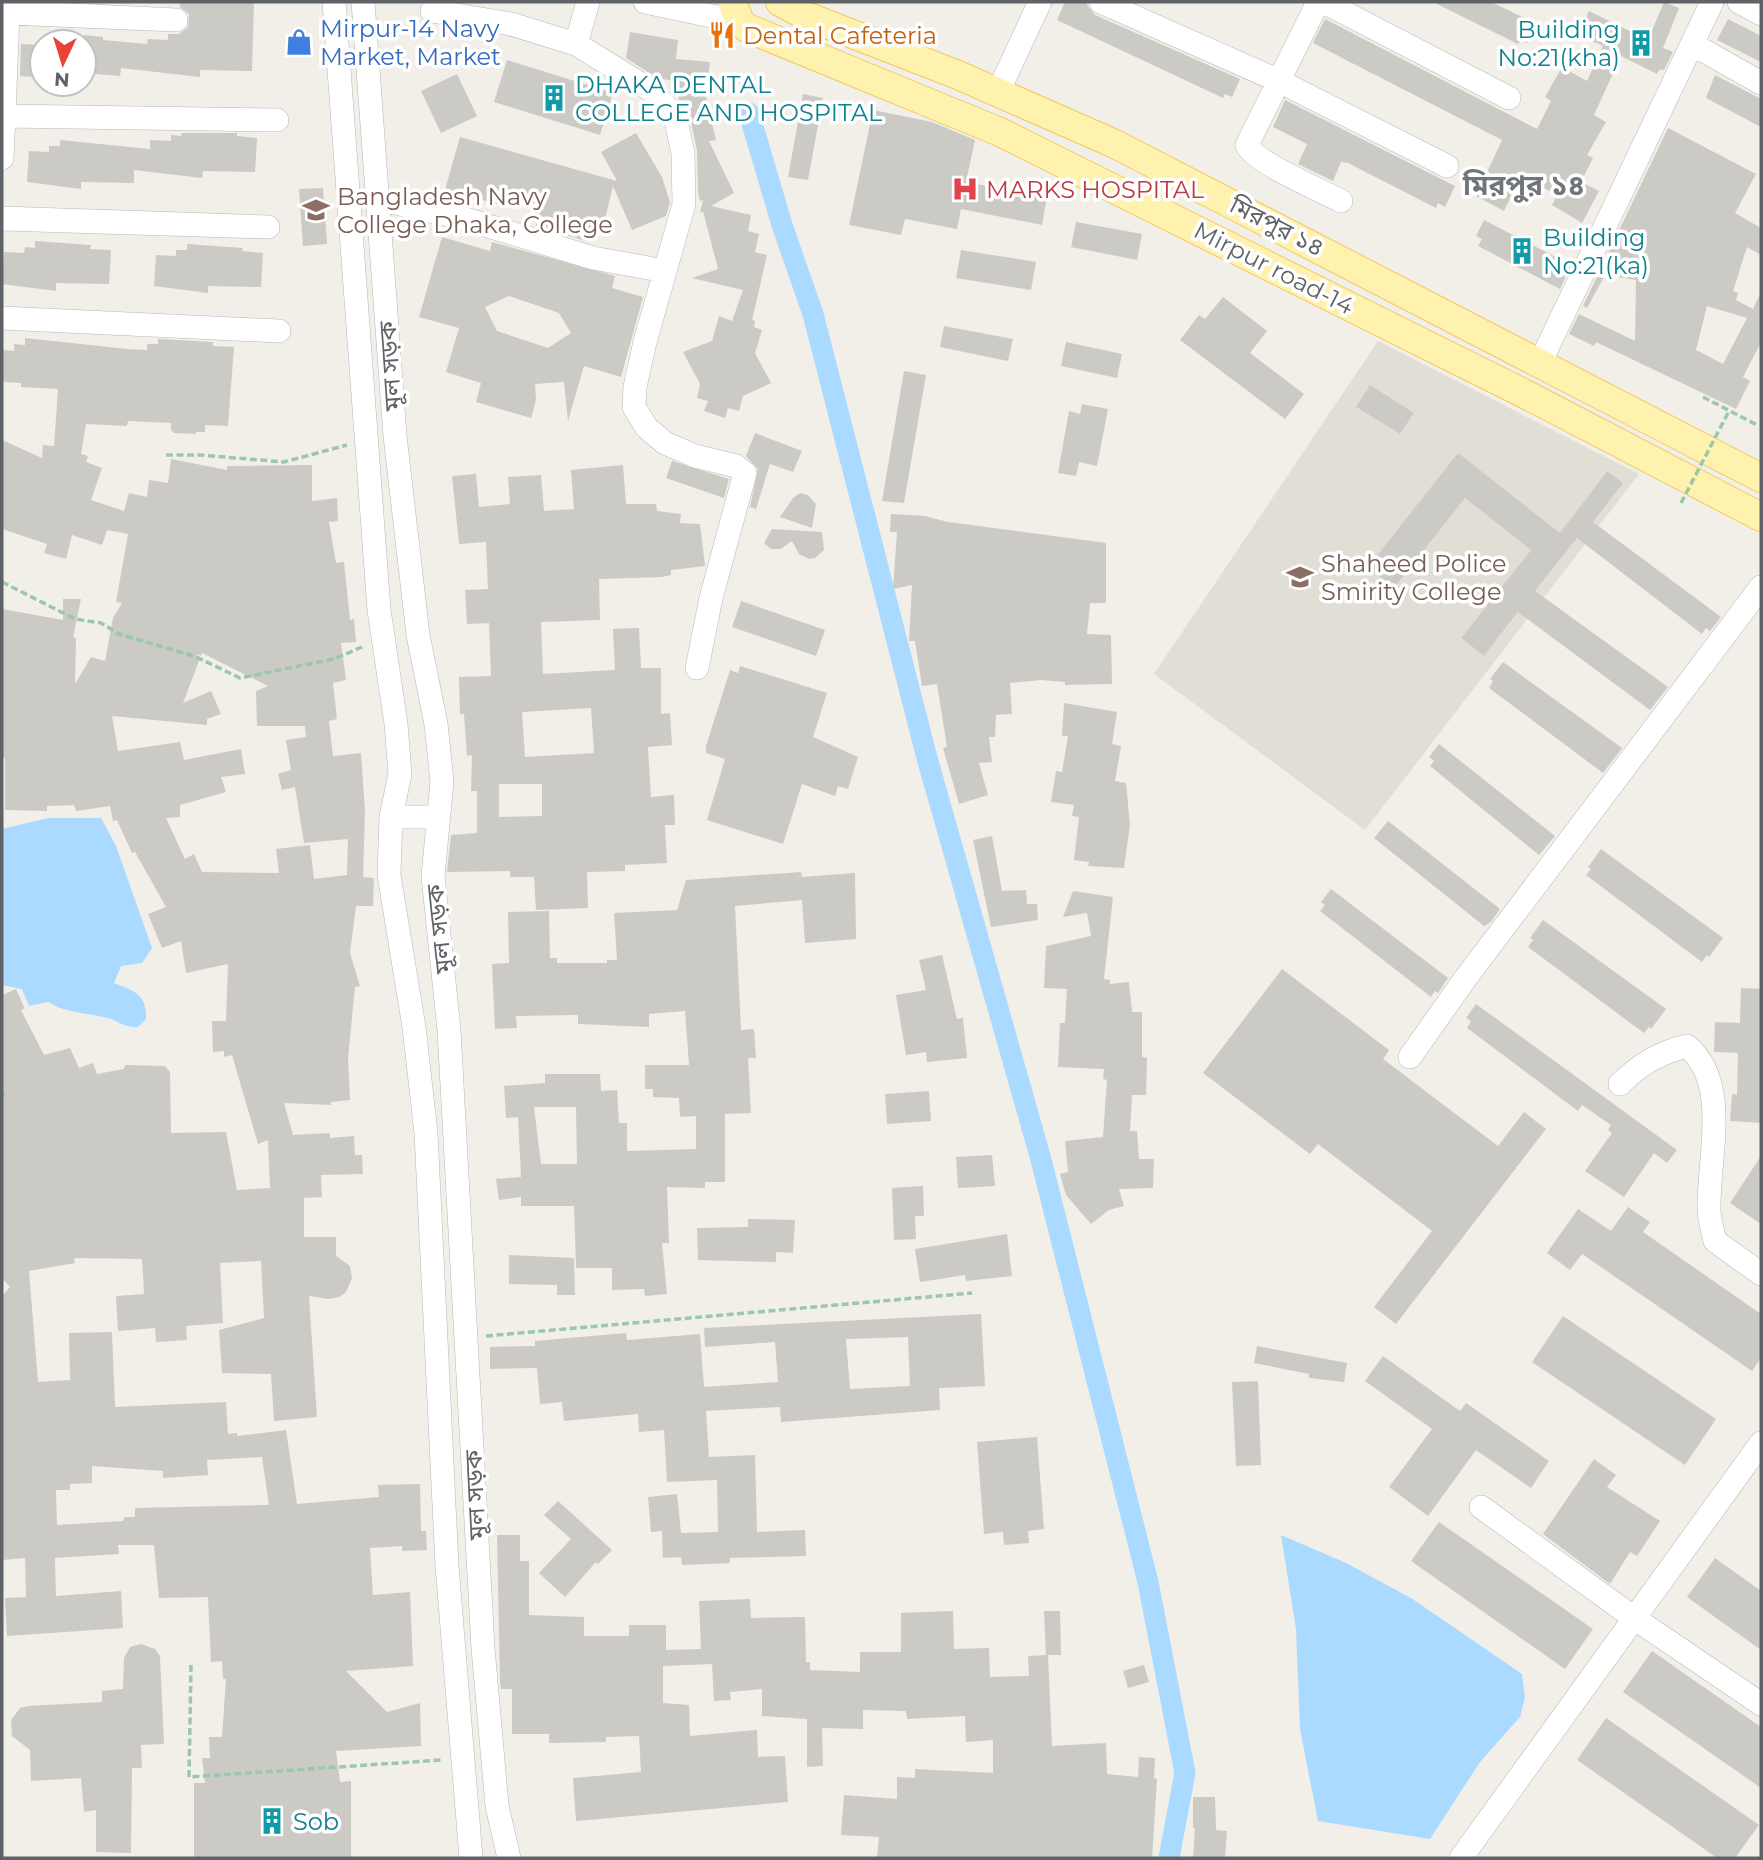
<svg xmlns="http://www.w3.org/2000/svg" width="1763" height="1860" font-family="Montserrat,'Noto Sans Bengali',sans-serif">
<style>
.education{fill:#e1ded6;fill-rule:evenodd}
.water{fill:#aadaff}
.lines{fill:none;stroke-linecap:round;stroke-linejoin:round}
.canal{stroke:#aadaff;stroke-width:21}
.building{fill:#cccac5;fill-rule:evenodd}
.minor-casing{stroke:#b5b8bc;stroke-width:24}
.major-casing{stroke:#f2c960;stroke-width:30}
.path{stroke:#9cc7a9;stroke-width:3.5;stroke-dasharray:7 3.5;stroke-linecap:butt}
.minor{stroke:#fff;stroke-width:23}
.major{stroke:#fff2af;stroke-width:28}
.path-bridge{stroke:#9cc7a9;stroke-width:3.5;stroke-dasharray:7 3.5;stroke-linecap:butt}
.labels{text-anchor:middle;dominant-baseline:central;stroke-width:7;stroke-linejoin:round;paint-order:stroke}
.shop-label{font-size:24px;fill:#366cbe;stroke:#fff;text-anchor:start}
.culture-label{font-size:24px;fill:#0d838f;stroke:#fff;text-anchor:start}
.food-label{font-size:24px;fill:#c56008;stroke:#fff;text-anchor:start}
.health-label{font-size:24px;fill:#be3a42;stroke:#fff;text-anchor:start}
.education-label{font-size:24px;fill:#785e54;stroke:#fff;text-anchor:start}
.street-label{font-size:24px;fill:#5f6368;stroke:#fff}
.quarter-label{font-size:28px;font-weight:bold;fill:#70757a;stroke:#fff}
</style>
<rect width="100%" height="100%" fill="#f1efe8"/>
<path class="education" d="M1378,341L1639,474L1365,830L1154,674ZM1356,407L1414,413L1400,434ZM1458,454L1573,543L1484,656L1461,638L1531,550L1465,498L1394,587ZM1607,471L1622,483L1571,519V518Z"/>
<path class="water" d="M48,818H101L116,846L152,948L142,963L121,966L114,983C134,991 147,994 146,1019L138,1027C120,1027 121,1021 107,1018C85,1012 68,1014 48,1002L29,1006L22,989L2,985V829Z
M1281,1535L1346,1563L1411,1598L1522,1674L1525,1698L1520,1717L1480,1762L1430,1839L1318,1821L1300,1729L1296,1629Z"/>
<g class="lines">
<path class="canal" d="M749,113L782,225L813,314L927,758L1040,1156L1148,1582L1185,1773L1169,1858"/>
</g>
<path class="building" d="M180,2H254L252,71L200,70V77L121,68L120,76L84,73V35L103,37V40L147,44L148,39L168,40V34H179L188,27L189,14L180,7Z
M1065,2H1085L1095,15L1240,79L1232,97L1225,94L1223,98L1057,20Z
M1433,2H1491L1537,24L1527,43L1521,40L1518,44Z
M1664,2L1679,8L1663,48L1673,52L1664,70L1660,69L1657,74L1621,56L1594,115L1606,122L1587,155L1593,158L1581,182L1599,191L1582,223L1552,205L1557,195L1521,176L1504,211L1476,196L1502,140L1313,43L1325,19L1537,129L1551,101L1545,97L1562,67L1587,81L1603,46L1584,37L1588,29L1582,26L1589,11L1648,40Z
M1728,19L1761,36V62L1717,40Z
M630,32L678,40L676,59L710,62L706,97L716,140L709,141L734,193L711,206L751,215L748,231L759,234L755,252L767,255L752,320L755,321L754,327L762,330L755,353L771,383L743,396L739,411L728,408L725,418L704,411L708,401L697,398L700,384L683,352L712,341L719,316L732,321L743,290L692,278L718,269L703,211L700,213L703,200L700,201L698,192L697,150L689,113L679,100L675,81L657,78L626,58Z
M21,44L42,45V67L36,66L35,77L20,76Z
M507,60L613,93L600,135L494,102Z
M457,74L477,116L441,133L421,91Z
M1715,75L1761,99V127L1706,98Z
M803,94L823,98L808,180L788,177Z
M1285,100L1455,186L1445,207L1438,203L1436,208L1348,163L1341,162L1333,181L1298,164L1307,144L1273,127Z
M873,110L932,122L975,140L966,182L1047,197L1042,225L961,209L957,229L905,219L901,235L849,225Z
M1668,128L1756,174L1735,213L1761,228V255L1747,247L1733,291L1738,293L1736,300L1753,309L1761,292V342L1743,377L1750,381L1736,409L1596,342L1594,346L1569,334L1579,314L1635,341L1636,280L1605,275L1587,308L1583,306ZM1707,306L1747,318L1723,364L1696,350Z
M182,133H237V136L257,138L255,172L203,171L202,178L134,170V183L81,182V189L27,182L29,151L49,152V146H60V140L150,149V140L171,141V135L181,136Z
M636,133L662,177L670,202L666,216L632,230L613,186L603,227L593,225L589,242L536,226L541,206L512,198L509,207L445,190L460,137L617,181L601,152Z
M323,188L327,244L303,246L299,189Z
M1484,220L1571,265L1560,289L1478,246L1482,239L1476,236Z
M1076,222L1142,234L1137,260L1071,247Z
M442,237L490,251L492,242L615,276L612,288L643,297L621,377L584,366L568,421L564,382L535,384L536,400L531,418L476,402L481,383L446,372L459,328L419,317ZM509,296L559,313L571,333L548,348L497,331L485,307Z
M35,241L91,245L90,249L111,250L109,284L56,283V291L2,284L4,252L24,253L25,247L35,248Z
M187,244L243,248L242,251L263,253L261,287L208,286V293L154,286L156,255L176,256V250H187Z
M961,250L1036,262L1031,290L956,278Z
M1223,297L1267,331L1250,353L1304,394L1285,419L1180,340L1199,315L1205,319Z
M944,326L1013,339L1008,361L940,347Z
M25,338L127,349L147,350V344H158V339L213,342V346L234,347L228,426L205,425V432H196V434L174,433L171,430V423L128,421L127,426L86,424L81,454L88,456L86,462L102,468L91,500L124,511L129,493L147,497L149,480L168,483L171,459L227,470V466L312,465V501L337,498L338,521L329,522L336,563L344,562L350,620L354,619L356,642L341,643L346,680L333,683L337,719L329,721L333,756L361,753L365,811L363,877L374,878L373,906H356L350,953L360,986L355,987L348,1058L350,1100L331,1102V1105L284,1103L293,1135L330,1133V1138L354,1136L355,1155H362L363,1174L321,1175L322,1197L304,1198V1237H336V1256L350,1266L352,1278L346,1292L339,1297L328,1299L309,1296L317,1417L274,1421L271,1374L222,1373L219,1330L264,1318L261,1261L220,1263L223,1323L186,1326L187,1340L156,1342L155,1328L118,1331L116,1296L144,1294L142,1259L74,1258L75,1263L29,1271L38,1382L70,1380L69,1333L112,1332L115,1407L226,1402L228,1434L237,1433V1436L286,1430L297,1504L379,1497L378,1485L420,1484L421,1531H426L427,1550L402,1551V1546L370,1548L373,1595L410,1592L413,1666L346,1671L387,1712L420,1703L421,1746L336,1751L340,1782L351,1781V1858H194V1783H205L202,1758H210L209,1737H222L226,1679H223L222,1661L211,1662L208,1597L159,1598L154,1545H118L119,1554L55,1558L56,1596L121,1591L123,1628L7,1636L5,1598L26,1597L25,1558L3,1560L2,1296L10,1287L2,1278V995L16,989L25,1009L21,1010L44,1055L70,1048L79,1068L93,1063L97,1074L124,1069L125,1065L165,1066L170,1072L171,1133L226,1132L237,1190L270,1188L268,1140L258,1144L232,1055L224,1057V1051L213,1052L212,1021H226L228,964L186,973L181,941L162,948L148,914L166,907L135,852L132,853L117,820L113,821L110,806L76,811L74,805L47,806V811L5,810V758L2,757V609L63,620V599H81L73,637L76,638L75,684L91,657L105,661L113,618L122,603L116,602L128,534L107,530L102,545L72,535L66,559L44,553L47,544L2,529V440L42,458L43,445L54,446L58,389L21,387V383L2,382V350L14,351V344L25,345ZM202,653L268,686L256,691L257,726H305L306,737L286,740L291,770L278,774L282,790L295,787L304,843L348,839L347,875L314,879L310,845L276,849L279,873L202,872L194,854L185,859L166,818L180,817V805L226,792L221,777L245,774L241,749L184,760L180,742L118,751L112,716L207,725V719L221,714L211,691L183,703L199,661L197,654L201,656ZM262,1457L269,1505L135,1508V1517H125L123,1521L57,1525L56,1490H70V1484L92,1483V1466L163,1471V1478L208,1475L207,1460Z
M1066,342L1122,354L1117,378L1061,366Z
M904,371L926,375L904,503L882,501Z
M1370,385L1414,413L1400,434L1356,407Z
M1082,404L1108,409L1097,466L1079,462L1076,476L1058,473L1069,411L1080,414Z
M755,433L802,451L793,472L770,464L756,509L750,507L758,469L746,456Z
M1458,453L1560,533L1607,471L1623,483L1593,522L1721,617L1710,631L1706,628L1702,634L1577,538L1535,591L1668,687L1650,710L1518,612L1484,656L1461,638L1531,550L1465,498L1394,588L1368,567Z
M672,461L729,479L724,498L666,478Z
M623,465L626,504H656L657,511L681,514L680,523L700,524L705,566L671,570V575L662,577L599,579L600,620L541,622L543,674L615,670L613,629L639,628L641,668H661V714L670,713L672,745L648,747L651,797L674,795L675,825H665L667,863L625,865V871L587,872L588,908L536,910L534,877H510V871L447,872L451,835L477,833V791H471L472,755L467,756L464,714H460L459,677L491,676L489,623L467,624L465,590L488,589L486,542L459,544L452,476L476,474L479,507L510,504L508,477L541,475L544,511L574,509L571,470ZM591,708L594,753L525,757L522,712ZM499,784H542V816L499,817Z
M800,493L808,495L816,504L812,528L780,517L793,498Z
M891,514L925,516L948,522L1106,543V603H1090L1087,634L1111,635L1112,684L1065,685V682L1041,680L1010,683L1012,714L996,715L995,737H989L992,762L979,763L988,795L959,804L943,748L947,747L937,684L922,686L915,641H909L912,585L893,589L897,532H890Z
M772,529L822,532L824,550L815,558L809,559L799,554L792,541L781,549H771L764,543Z
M741,601L825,630L816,656L732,627Z
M1503,662L1622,748L1603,773L1489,688L1493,681L1490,679Z
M740,666L827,693L813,737L858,757L848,789L838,786L835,796L802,784L783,844L707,820L725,759L706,753V746L730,670L738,673Z
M1064,703L1117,712L1112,744L1121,746L1115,781L1126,783L1130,825L1124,868L1088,866L1089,862L1074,860L1079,817L1072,816L1074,805L1051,802L1056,771L1062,772L1068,736H1062Z
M1439,744L1555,836L1539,855L1430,766L1434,761L1429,757Z
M1388,821L1500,909L1491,922L1484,926L1374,838Z
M992,836L1002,891L1026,890L1027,904H1037L1038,920L991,927L973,840Z
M1601,849L1723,938L1709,957L1707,955L1702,962L1586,875L1591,869L1588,867Z
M801,872L802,877L855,873L856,939L805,943L802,900L735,906L741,1030L754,1029L756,1058H748L751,1113L725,1114V1182H705V1188L667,1187L669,1243H662L667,1294L645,1296L644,1289L612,1290V1268H576L574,1206H521V1197L499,1200L496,1179L521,1177L518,1117L506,1118L504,1086L545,1083V1074H600L601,1091L617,1090L619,1123H627V1151L696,1149V1116L680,1117L679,1098L653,1097V1089H645V1065H689L685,1011L649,1014V1027L578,1024V1015L516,1016L517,1028L495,1029L492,964L509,963L508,912L549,911L550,958H557V963H607V960H617L614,913L677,910L686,880ZM534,1107H576L577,1164H541Z
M1331,889L1448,978L1438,993L1435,991L1431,997L1320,911L1325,905L1321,902Z
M1073,891L1113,897L1104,979L1110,980V984L1129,982L1132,1012H1142V1057L1147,1058L1146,1095H1132L1130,1131H1137L1139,1159H1154L1153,1188L1119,1189L1124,1206L1109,1210L1091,1224L1066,1195L1060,1174L1068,1172L1065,1141L1103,1137L1107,1080L1103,1079L1104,1069L1058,1067L1060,1023H1065L1067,989L1044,988L1046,946L1091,936L1087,913L1063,917Z
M1543,920L1666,1009L1651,1029L1649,1027L1644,1033L1528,947L1533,940L1530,938Z
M942,955L957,1019L963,1018L967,1058L927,1062L926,1052L906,1055L896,995L926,990L919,960Z
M1282,969L1389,1050L1383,1059L1498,1146L1524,1112L1546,1129L1396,1324L1374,1307L1432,1231L1318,1144L1310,1154L1203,1073Z
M1741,988L1761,989V1123L1730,1121L1732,1094L1737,1095L1738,1053L1714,1052L1715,1022L1740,1023Z
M1476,1004L1677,1150L1667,1163L1654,1153L1624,1197L1585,1171L1612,1133L1608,1130L1611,1125L1582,1105L1578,1111L1467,1028L1471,1021L1466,1018Z
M929,1091L931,1121L887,1124L885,1094Z
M992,1155L995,1186L958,1188L956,1157Z
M1761,1156V1224L1730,1203Z
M923,1186L924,1216H915L916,1239L894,1240L892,1188Z
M1628,1207L1650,1222L1643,1232L1761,1314V1358L1752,1371L1582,1254L1570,1270L1547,1253L1578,1209L1611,1231Z
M748,1219L795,1220L793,1253L776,1252V1262L698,1260L697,1228L748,1227Z
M1007,1234L1012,1276L966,1281L965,1275L920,1282L915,1249Z
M509,1255L574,1258L575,1295H557V1285L509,1284Z
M981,1314L985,1386L939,1388L940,1410L781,1422L780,1407L706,1411L709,1457L755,1455L757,1532L805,1530L806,1556L730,1558V1563L682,1565L681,1557L663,1558L662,1531L651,1532L648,1497L677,1494L681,1533L718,1532L717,1480L667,1482L664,1430L639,1432L638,1414L564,1421L562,1402L540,1404L537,1368L490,1369V1347L535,1346V1341L626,1333L627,1340L700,1334L704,1387L778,1382L775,1342L705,1347L704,1328ZM908,1337L910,1386L850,1389L846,1339Z
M1563,1316L1716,1419L1685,1465L1532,1362Z
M1257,1346L1347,1363L1344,1382L1309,1378V1374L1254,1363Z
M1383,1356L1460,1411L1466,1403L1549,1461L1531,1488L1476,1450L1428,1516L1389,1487L1432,1429L1365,1381Z
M1258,1381L1261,1465L1236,1466L1232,1382Z
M1037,1437L1044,1529L1028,1531L1029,1543L1004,1545L1003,1532L984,1534L977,1442Z
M1594,1459L1616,1475L1607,1487L1660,1521L1637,1556L1630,1552L1610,1584L1543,1534Z
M558,1501L612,1550L598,1564L596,1562L565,1597L539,1573L571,1539L544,1515Z
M1439,1522L1593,1629L1565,1669L1411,1561Z
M497,1535H520V1561H529V1615L584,1617V1636H629V1625H666V1650L701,1649L699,1601L750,1599L751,1618L805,1617L806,1662H810V1670L860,1672V1652H901V1613L953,1611L954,1649L989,1648L990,1677L1029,1676L1028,1656L1048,1655L1052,1746L1106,1743L1107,1774L1138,1777L1139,1757L1155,1758L1154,1778L1157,1779L1152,1858H877L879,1837L841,1835L844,1795L897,1799V1777L915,1778V1769L993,1773V1740L966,1742L965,1716L907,1719L906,1711L863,1710V1729L822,1728L823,1766L807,1767V1719L762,1716V1689L730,1692L731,1700L714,1701L712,1664L663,1666V1703L689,1705L690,1736L757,1730L758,1757L785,1756L788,1802L576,1821L573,1778L641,1772L639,1736L606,1737V1742L549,1743V1734H512V1689H501L500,1682Z
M1715,1558L1761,1591V1650L1687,1597Z
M1044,1611H1060L1061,1655H1046Z
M141,1644L155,1649L160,1656L164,1744L141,1745L142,1768H132L131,1853L96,1852V1810L84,1812L81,1778L31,1781L30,1750L12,1736L11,1720L20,1708L28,1706L102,1702V1691L123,1689L124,1658L130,1647Z
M1652,1651L1761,1727V1788L1623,1692Z
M1144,1665L1149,1682L1128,1688L1123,1671Z
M1606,1718L1759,1825L1735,1858H1717L1577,1760Z
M1193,1797H1215L1216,1830L1227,1831L1225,1858H1193L1195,1828H1193Z"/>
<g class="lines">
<defs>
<path id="minor" d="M334,2L379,610L396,724L400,774L391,817L389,875L414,1027L426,1133L447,1566L471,1858
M363,2L395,436L418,635L436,724L442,782L433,876L449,1030L483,1648L497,1806L509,1858
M588,2L576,44L652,91L675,116L683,153L684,204L645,342L635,387L634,407L647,428L665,443L695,456L736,466L745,473L711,598L697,668
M645,2L740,22
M1101,2L1277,80L1447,166
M1318,2L1247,145C1254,162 1322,191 1341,201
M1324,2L1509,98
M1739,2L1761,14
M432,11L511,24L576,44
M1692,44L1761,83
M998,92L1040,2
M2,158L4,116L277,120L4,116L8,13L176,20L8,12V2
M378,199L462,218L593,258L665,271
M2,218L268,227L2,219
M2,318L279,331
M1539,365L1712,2
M391,817H437
M1410,1057L1465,979L1761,587
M1620,1084C1640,1064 1659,1053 1687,1046C1731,1083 1708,1158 1709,1209C1709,1220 1713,1231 1715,1241L1761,1274
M1481,1507L1634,1618L1761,1704
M1461,1858L1761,1443"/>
<path id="major" d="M732,2L740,22L747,28L1000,132L1527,395L1761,517
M780,2L806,16L958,75L1115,144L1761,478"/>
</defs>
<use href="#minor" class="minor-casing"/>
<use href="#major" class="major-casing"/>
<path class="path" d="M1703,397L1757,425
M166,455H200L284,462L347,445
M2,582L75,619L101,623L119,634L194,656L240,678L334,659L362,647
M2,1094H5
M486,1336L972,1293
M191,1665L189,1777L442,1760"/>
<use href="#minor" class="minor"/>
<use href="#major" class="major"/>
<path class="path-bridge" d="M1681,503L1729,411"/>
</g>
<defs>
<symbol id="restaurant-bare" viewBox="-9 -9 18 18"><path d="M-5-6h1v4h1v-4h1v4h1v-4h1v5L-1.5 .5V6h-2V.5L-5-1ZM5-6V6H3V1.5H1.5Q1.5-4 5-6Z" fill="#e8710a" stroke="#fff" stroke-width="2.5" paint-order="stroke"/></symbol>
<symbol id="shop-bare" viewBox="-9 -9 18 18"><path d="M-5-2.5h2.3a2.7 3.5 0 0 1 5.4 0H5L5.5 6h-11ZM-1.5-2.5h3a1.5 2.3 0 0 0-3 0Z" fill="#3f7fe0" stroke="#fff" stroke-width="2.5" paint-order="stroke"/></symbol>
<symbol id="building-bare" viewBox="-9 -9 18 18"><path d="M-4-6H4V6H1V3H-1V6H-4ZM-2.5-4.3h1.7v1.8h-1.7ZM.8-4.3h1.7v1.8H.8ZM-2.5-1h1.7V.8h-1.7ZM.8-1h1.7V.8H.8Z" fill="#0f9aa8" stroke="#fff" stroke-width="2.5" paint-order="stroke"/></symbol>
<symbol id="hospital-bare" viewBox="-9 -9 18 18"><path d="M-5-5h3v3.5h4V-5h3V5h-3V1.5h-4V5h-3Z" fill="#e0444e" stroke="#fff" stroke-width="2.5" paint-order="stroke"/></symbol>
<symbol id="university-bare" viewBox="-9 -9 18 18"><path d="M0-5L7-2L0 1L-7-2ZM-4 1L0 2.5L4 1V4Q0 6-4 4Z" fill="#8d6e63" stroke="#fff" stroke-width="2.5" paint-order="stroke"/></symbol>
</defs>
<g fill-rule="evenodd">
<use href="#restaurant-bare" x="703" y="16" width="38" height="38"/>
<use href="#shop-bare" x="280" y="23" width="38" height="38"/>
<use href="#building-bare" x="1622" y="24" width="38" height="38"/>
<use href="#building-bare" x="535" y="79" width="38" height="38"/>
<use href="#hospital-bare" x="946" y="170" width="38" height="38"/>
<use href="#university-bare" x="297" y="191" width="38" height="38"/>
<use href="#building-bare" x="1503" y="232" width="38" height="38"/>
<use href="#university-bare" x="1281" y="558" width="38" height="38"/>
<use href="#building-bare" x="253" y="1802" width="38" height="38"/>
</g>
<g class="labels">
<g class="shop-label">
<text x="320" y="28">Mirpur-14 Navy<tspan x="320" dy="28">Market, Market</tspan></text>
</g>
<g class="culture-label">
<text x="1620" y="29" text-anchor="end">Building<tspan x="1620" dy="28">No:21(kha)</tspan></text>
<text x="575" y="84">DHAKA DENTAL<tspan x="575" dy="28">COLLEGE AND HOSPITAL</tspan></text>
<text x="1543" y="237">Building<tspan x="1543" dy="28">No:21(ka)</tspan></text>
<text x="293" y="1821">Sob</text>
</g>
<g class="food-label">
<text x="743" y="35">Dental Cafeteria</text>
</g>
<g class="health-label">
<text x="986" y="189">MARKS HOSPITAL</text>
</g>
<g class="education-label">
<text x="337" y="196">Bangladesh Navy<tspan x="337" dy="28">College Dhaka, College</tspan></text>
<text x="1321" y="563">Shaheed Police<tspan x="1321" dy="28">Smirity College</tspan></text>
</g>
<g class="street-label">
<text transform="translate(1277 226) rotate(27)">মিরপুর ১৪</text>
<text transform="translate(1274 268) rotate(27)">Mirpur road-14</text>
<text transform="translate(390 366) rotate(-94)">মূল সড়ক</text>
<text transform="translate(439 929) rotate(-96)">মূল সড়ক</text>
<text transform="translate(475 1495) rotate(-93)">মূল সড়ক</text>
</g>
<g class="quarter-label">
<text x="1524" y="185">মিরপুর ১৪</text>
</g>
</g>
<rect width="1763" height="1860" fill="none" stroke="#5f6368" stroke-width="7"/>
<g transform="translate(63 63) rotate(184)"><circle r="33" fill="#ffffff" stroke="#bfc1c3" stroke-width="2"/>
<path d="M0-5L12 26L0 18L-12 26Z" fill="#ea4335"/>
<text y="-10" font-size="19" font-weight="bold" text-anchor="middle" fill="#5f6368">N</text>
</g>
</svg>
